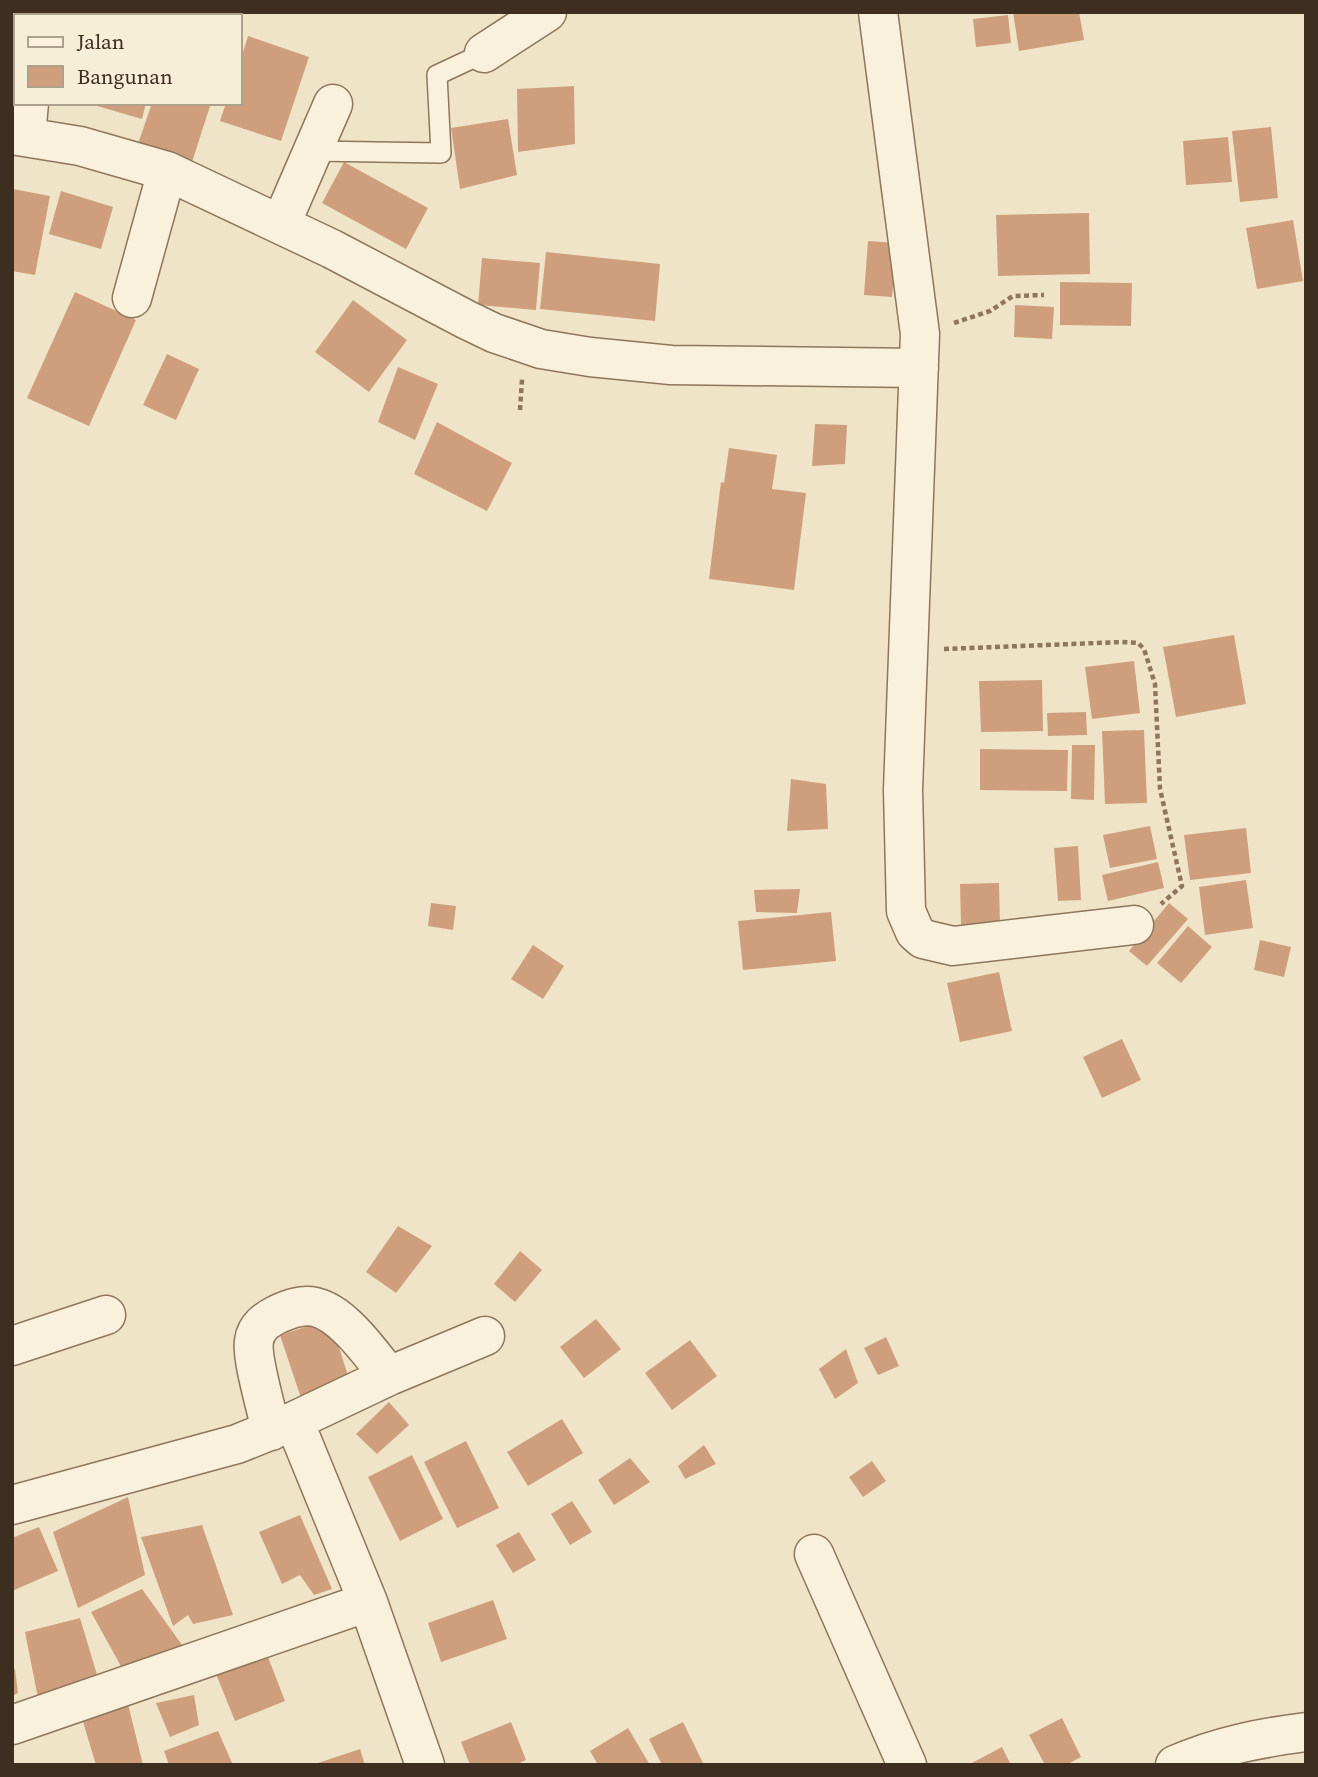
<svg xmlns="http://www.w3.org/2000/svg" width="1318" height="1777" font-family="'Source Serif 4',serif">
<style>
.building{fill:#cf9f7d}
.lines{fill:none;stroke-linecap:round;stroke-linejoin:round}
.lane-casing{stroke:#8d765c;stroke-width:22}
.street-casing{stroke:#8d765c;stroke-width:41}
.path{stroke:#8d765c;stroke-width:4.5;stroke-dasharray:5 3.5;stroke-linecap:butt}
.lane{stroke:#faf1dc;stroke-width:19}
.street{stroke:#faf1dc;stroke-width:38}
</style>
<rect width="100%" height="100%" fill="#f0e4c8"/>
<path class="building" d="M1013,12H1079L1084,40L1019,51Z
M1008,15L1011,43L976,47L973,19Z
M248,36L309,57L281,141L220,121L226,103H240V62Z
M574,86L575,144L518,152L517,89Z
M87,103H146L142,119Z
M152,103H211L192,162L138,144Z
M508,119L517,175L460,189L451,128Z
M1271,127L1278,198L1240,202L1232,131Z
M1228,137L1232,182L1186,185L1183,141Z
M344,162L428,208L406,249L322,203Z
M13,189L50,196L35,275L12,271Z
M61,191L113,207L101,249L49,234Z
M1089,213L1090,274L998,276L996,215Z
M1293,220L1303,281L1257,289L1246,228Z
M868,241L897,243L892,297L864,295Z
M546,252L660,264L655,321L540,309Z
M482,258L540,263L536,310L478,305Z
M1060,282L1132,283L1131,326L1060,325Z
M75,292L136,320L89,426L27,398Z
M353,300L407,340L369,392L315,352Z
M1015,305L1054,307L1052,339L1014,337Z
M167,354L199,369L176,420L143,405Z
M398,367L438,384L415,440L378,422Z
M437,422L512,463L487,511L414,474Z
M815,424L847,425L845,464L812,466Z
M729,448L777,455L772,489L806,493L794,590L709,579L721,482L724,483Z
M1234,635L1246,704L1176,717L1163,647Z
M1134,661L1140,713L1092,719L1085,667Z
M1042,680L1043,731L981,732L979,681Z
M1086,712L1087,735L1048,736L1047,713Z
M1144,730L1147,803L1105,804L1102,731Z
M1072,745H1095L1094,800L1071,799Z
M980,749L1068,750L1067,791L980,790Z
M791,779L826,784L828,829L787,831Z
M1150,826L1157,859L1110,868L1103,835Z
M1246,828L1251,873L1190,880L1184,835Z
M1078,846L1081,900L1058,901L1054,848Z
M1158,862L1164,888L1108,901L1102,875Z
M1246,880L1253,928L1205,935L1199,887Z
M999,883L1000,924L961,925L960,884Z
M800,889L797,913L756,912L754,890Z
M431,903L456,906L453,930L428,926Z
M1169,903L1188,919L1147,966L1129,951Z
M831,912L836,961L743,970L738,921Z
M1188,926L1212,947L1181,983L1157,963Z
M1260,940L1291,947L1284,977L1254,970Z
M533,945L564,966L543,999L511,979Z
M999,972L1012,1031L960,1042L947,983Z
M1122,1039L1141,1080L1102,1098L1083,1057Z
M398,1226L432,1246L396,1293L366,1272Z
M520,1251L542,1270L515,1302L494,1284Z
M330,1319L351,1385L302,1401L280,1335Z
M596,1319L621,1349L584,1378L560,1347Z
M886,1337L899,1366L878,1375L864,1348Z
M690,1340L717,1376L672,1410L645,1373Z
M846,1349L858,1383L835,1399L819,1369Z
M389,1402L409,1425L377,1454L356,1434Z
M562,1419L583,1453L528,1486L507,1452Z
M466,1441L499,1508L457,1528L424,1462Z
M704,1445L716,1464L685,1479L678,1466Z
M412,1455L443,1519L400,1541L368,1477Z
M630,1458L650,1482L614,1505L598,1480Z
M872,1461L886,1481L863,1497L849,1477Z
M128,1497L145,1575L78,1608L53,1532Z
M572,1501L592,1532L570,1545L551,1514Z
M300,1515L332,1589L314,1595L300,1575L282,1584L259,1532Z
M202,1525L233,1615L193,1624L188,1615L173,1626L141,1537Z
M39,1527L58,1571L12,1591V1538Z
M519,1532L536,1560L513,1573L496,1545Z
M142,1589L185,1649L122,1668L91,1612Z
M493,1600L507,1639L441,1662L428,1623Z
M80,1618L98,1678L39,1703L25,1632Z
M263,1644L285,1701L235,1721L212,1664Z
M15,1669L18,1693L12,1696V1670Z
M194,1695L199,1725L170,1737L156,1703Z
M128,1704L143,1765H96L81,1715Z
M1062,1718L1081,1757L1066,1765H1045L1029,1735Z
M511,1722L526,1760L515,1765H470L461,1742Z
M683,1722L704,1765H662L649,1739Z
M628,1728L650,1765H598L590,1751Z
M218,1731L233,1765H169L164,1751Z
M1002,1747L1011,1765H968Z
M360,1749L365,1765H315V1764Z"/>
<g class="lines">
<defs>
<path id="lane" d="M312,151L441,153L437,75L484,53"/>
<path id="street" d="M878,12L920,334L903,790L906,911L915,932L923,939L953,946L1134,925
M484,53L547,12
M12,135L80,146L167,171L332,249L467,320L494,333L541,349L590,357L671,365L919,368
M26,136L29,103
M281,224L333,104
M132,298L167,171
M12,1346L106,1315
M294,1421L368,1602L425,1765
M271,1431C267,1410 251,1358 254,1341C256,1327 266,1320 278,1314C289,1309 302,1304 315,1307C343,1313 371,1354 389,1376
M12,1505L237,1444L294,1421L389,1376L485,1336
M814,1554L907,1765
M12,1725L368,1602
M1175,1765C1218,1746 1260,1738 1306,1732"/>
</defs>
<use href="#lane" class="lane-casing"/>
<use href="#street" class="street-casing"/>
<path class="path" d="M954,323L990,311L1013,296L1044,295
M520,410L522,379
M944,649L1122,642L1138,643L1144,649L1155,684L1160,789L1182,886L1161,904"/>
<use href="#lane" class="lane"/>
<use href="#street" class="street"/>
</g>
<rect width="1318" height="1777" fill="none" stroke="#3d2e20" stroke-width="28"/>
<rect x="14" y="14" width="228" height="91" fill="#f7eed8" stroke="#ada18e" stroke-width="2"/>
<rect x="28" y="37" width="35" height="10" fill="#faf1dc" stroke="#ada18e" stroke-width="2"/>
<text x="77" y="49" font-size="21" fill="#3d2e20">Jalan</text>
<rect x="28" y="66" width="35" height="21" fill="#cf9f7d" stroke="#ada18e" stroke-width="2"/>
<text x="77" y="84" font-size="21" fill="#3d2e20">Bangunan</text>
</svg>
